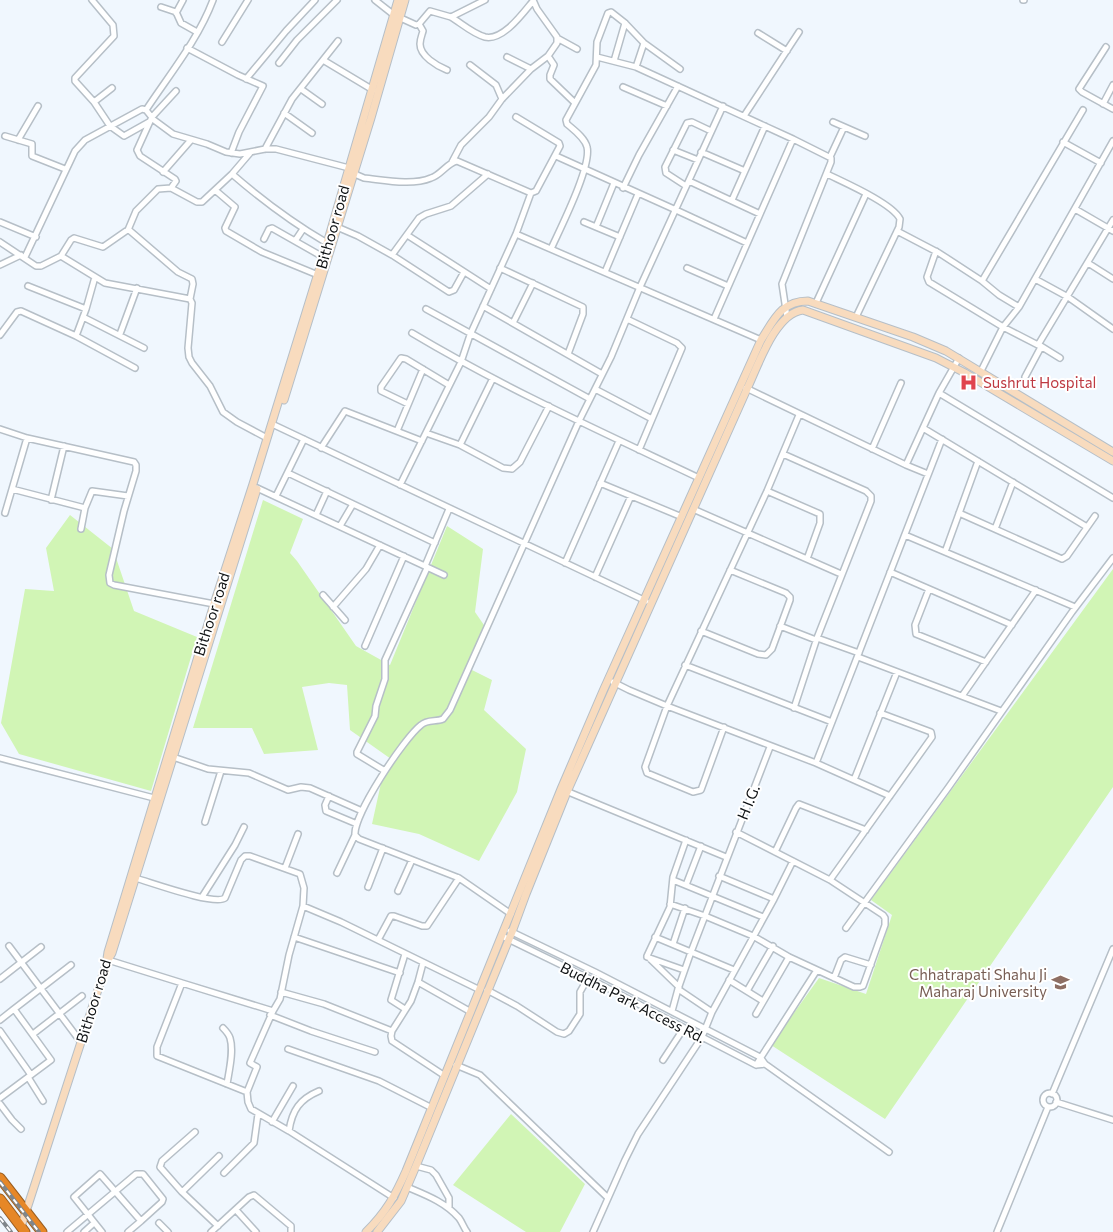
<svg xmlns="http://www.w3.org/2000/svg" width="1113" height="1232" font-family="Commissioner,sans-serif">
<style>
.green{fill:#d1f5b5}
.lines{fill:none;stroke-linecap:round;stroke-linejoin:round}
.street-casing{stroke:#b6bfc7;stroke-width:8}
.secondary-casing{stroke:#b6bfc7;stroke-width:9}
.highway-casing{stroke:#9a5e20;stroke-width:11}
.street{stroke:#fff;stroke-width:5}
.secondary{stroke:#f8dbbe;stroke-width:7}
.highway{stroke:#e68727;stroke-width:9}
.rail-casing{stroke:#80868a;stroke-width:4}
.rail{stroke:#fff;stroke-width:2;stroke-dasharray:5.5;stroke-linecap:butt}
.labels{text-anchor:middle;dominant-baseline:central;stroke-width:4;stroke-linejoin:round;paint-order:stroke}
.street-label{font-size:15px;fill:#0e1113;stroke:#fff}
.health-label{font-size:15px;fill:#be3a42;stroke:#fff;text-anchor:start}
.education-label{font-size:15px;fill:#785e54;stroke:#fff;text-anchor:end}
</style>
<rect width="100%" height="100%" fill="#f0f7fe"/>
<path class="green" d="M263,500L303,519L290,553L297,561L356,646L390,665L447,526L483,549L475,612L486,628L470,669L492,680L484,710L526,749L517,792L479,861L419,834L372,824L383,774L391,759L350,730L347,685L329,683L302,687L318,750L264,754L252,728H193Z
M70,515L113,549L134,611L197,637L151,791L19,754L1,723L25,589L54,591L46,548Z
M1113,569V787L885,1119L771,1045L819,978L866,994L892,915L871,900Z
M511,1114L585,1184L560,1232H526L453,1185Z"/>
<g class="lines">
<defs>
<path id="street" d="M92,0L113,25L114,36L75,78V81L94,102L110,126L124,136L149,122
M375,0L394,15L416,25L419,24L430,11L451,17L485,0
M1023,0H1024
M161,7L176,12L181,23L197,32
M176,13L183,0
M451,17C461,23 473,34 485,37C503,41 523,13 533,1
M419,24L423,31C422,35 420,39 420,44C420,56 437,66 447,70
M758,33L787,51
M557,38L577,49
M222,42L248,0
M1106,47L1079,89L1082,92L1113,109
M187,48L238,75L263,86L239,132L231,153
M548,56L554,65L550,75V79L575,103
M507,57L531,69
M597,57L636,67L793,139L831,158V162L782,284L787,317
M323,60L373,90
M614,61L625,23
M279,63L297,40L337,0
M470,65L496,85L502,99
M636,67L644,43
M246,79L286,31L315,0
M623,87L667,106
M301,89L322,104
M94,102L112,88
M1103,104L1113,85
M146,110C169,75 198,40 213,0
M284,113L312,133
M744,116L799,32
M516,117L559,143L560,146L536,191L531,193
M833,122L865,136
M5,136L32,144V156L65,169
M18,140L38,106
M1063,142L1101,163
M265,149L292,99L338,41
M673,150L698,160
M701,152L745,171
M556,156L676,210L747,243
M830,157L844,127
M452,162L461,145L489,117L502,99L531,69L548,56L557,43V37L537,9L533,0
M163,172L191,140
M232,174C262,200 293,223 327,243
M827,174C843,182 892,203 900,219L899,227L856,317
M689,181L760,214
M686,186L666,173L665,167L687,123L692,122L711,131
M171,188L176,181L175,179L140,156L137,150L152,117L176,91
M623,188L639,155L678,86
M215,190L235,207L225,228L226,231L262,252L318,275
M732,200L765,126
M1075,209L1113,231
M0,222L36,237
M584,222L620,237
M337,227L358,236L392,255L449,292L454,290L464,272
M596,227L614,183
M128,230L136,211L158,189L171,188L197,202H202L232,174L250,153
M897,231L939,253L982,281L999,295L1019,307
M516,234L761,340
M407,235L491,289
M264,239L269,229L272,228L323,257
M295,241L303,229
M0,242L36,266H41L61,256L105,283L190,299L192,303L188,348L189,357L192,363L210,386L223,412L237,422L267,438
M551,249C560,229 592,166 587,147C585,138 574,130 567,124L566,120L596,65L597,42L608,13L611,12L625,23L644,43L680,69
M936,251L927,277L929,282L1003,327L1038,345L1113,220
M392,255L419,218L426,214L451,206L488,174
M61,256L71,240L74,238L103,247L126,231L129,230L178,272L192,279L193,284L190,299
M25,257L75,151L85,140L142,109L146,110L154,120L173,134L207,144L226,152L240,154L265,149H276L349,168L357,175L364,178C384,180 412,186 431,178C441,175 447,163 457,161L531,193L516,234L470,335L461,362L400,485
M1088,263L1113,279
M0,265L21,255
M500,268L583,307V314L568,354
M687,268L728,286
M605,272L638,194
M1035,279L1068,297L1113,329
M982,281L1083,110
M28,286L86,309
M816,303L866,194
M483,306L602,374
M426,309L590,399
M83,317L144,348
M627,319L677,343L682,348L639,450
M714,319L793,139
M513,323L533,283
M412,333C504,388 602,432 699,478
M120,334L137,288
M0,335L17,312L21,311L76,336L135,368
M76,336L86,309L95,277
M1039,345L1060,358
M981,371L1003,327L1019,307L1113,141
M1025,377L1041,347
M746,388L906,465L939,393L959,358
M595,389L652,419
M939,393L1113,498
M408,404L381,391V387L401,358L406,359L449,385
M272,424L646,601
M923,428L1087,527
M0,429L27,438L134,462L136,465V471L124,511L109,575L110,583L114,585L214,604
M397,431L423,369
M426,433L460,445L503,468L512,469L520,462L549,406
M460,445L493,378
M321,448L345,411L422,441
M872,449L901,383
M783,454L866,491L871,496V501L817,638L794,708
M906,465L928,474
M288,473L435,543
M600,483L682,517
M257,488L444,575
M12,489L85,508
M767,491L820,514V523L807,559
M276,496L304,439
M51,500L64,446
M693,509L841,574
M5,513L27,438
M959,513L1062,559L1067,556L1095,516
M316,515L327,491
M340,526L353,504
M81,529L85,508L92,491L128,496
M995,529L1013,482
M905,535L1075,607
M945,552L978,461
M565,563L619,441
M425,566L449,509
M890,572L1012,625
M595,577L631,496
M929,589L915,625L916,634L986,662
M323,595L345,620
M333,607L366,569L380,545
M780,626L816,640
M701,631L758,654L766,655L772,649L790,600V597L786,593L730,570
M817,638L859,653
M365,646L404,556
M858,657L1001,711
M685,665L832,722
M613,682L629,690L667,706L816,763L890,796
M962,696L1036,590
M724,727L701,790L693,792L647,773L645,767L667,706L767,491L799,415
M173,757L208,769L249,773L288,790L301,787L310,788L362,811
M0,758L154,798
M816,763L942,439
M385,771L357,754V752L375,716L376,706L385,679V660L427,568
M854,780L897,672
M566,791L726,857
M329,796L325,805L326,811L357,824
M205,822L221,771
M775,852L796,808L799,804L866,830
M285,868L298,834
M337,873L355,835
M719,876L774,899
M135,878C150,882 215,906 225,898L241,860L245,856H250L300,874L304,888L303,906L289,955L280,999L273,1011
M673,880L763,917
M830,880L932,737L931,732L880,713
M686,885L701,846
M368,887L383,848
M398,891L412,860
M202,897L235,845L244,827
M670,904L705,916L753,936L789,957L854,987H860L863,986L885,925V918L883,915L830,880L736,832
M303,906L341,922L480,990
M511,914L459,878L359,839L355,835C353,815 404,738 421,725C427,719 436,722 443,719L450,710L579,421L611,357L640,287L723,106
M846,928L948,788L1072,612L1113,558
M510,931L595,972L760,1057L765,1064L889,1152
M502,936L588,978L756,1065L765,1064
M294,937L400,973
M655,937L734,970
M378,940L391,916H394L422,926H427L459,878
M673,944L685,908
M9,946L80,1041
M405,954L391,1000L405,1009
M647,957L684,970
M108,960L182,983L157,1047V1056L247,1092
M834,978L841,960L845,957L871,965
M0,979L41,947
M729,980L763,1001
M418,982L471,1012
M182,983L273,1011L250,1063L257,1067L247,1092L248,1102L251,1109L289,1131L394,1198
M679,987L647,956L670,907L673,877L686,840
M678,989L712,1012
M487,990L517,1006L557,1032L564,1034L569,1031L580,1014V992L588,978
M747,991L773,946
M281,992L324,1004L392,1031L411,1001L418,982L423,963
M14,1009L71,965
M672,1011L678,989L691,952L770,747
M756,1014L789,957
M270,1015L311,1031L375,1052
M0,1020L14,1009L51,1060L0,1098
M223,1028C226,1031 229,1035 230,1038C234,1051 229,1071 227,1084
M0,1031L31,1075
M392,1031L391,1036L392,1041L445,1076
M33,1034L82,996
M288,1049L379,1081L432,1108
M663,1060L684,1028
M456,1065L480,1075L608,1198
M756,1065L817,970
M28,1077L43,1101
M1043 1100a7 7 0 1 1 14 0a7 7 0 1 1-14 0Z
M1052,1094L1113,949
M1056,1102L1113,1120
M0,1104L12,1120L21,1129
M272,1122L293,1086
M289,1131C292,1110 300,1099 319,1091
M195,1132L162,1161L160,1167L182,1192L218,1226
M416,1166L431,1170L436,1175L449,1198V1208
M224,1173L254,1143L258,1114
M407,1187C426,1195 445,1202 459,1218C462,1222 464,1228 467,1232
M182,1192L219,1156
M236,1210L256,1232
M159,1223L168,1232
M67,1232L136,1174H143L163,1199L162,1202L141,1221
M84,1232L94,1223
M102,1232L74,1197L100,1174L141,1221L128,1232
M211,1232L249,1197L254,1195L291,1226V1232
M593,1232L625,1160L638,1134L702,1037L712,1012L774,899L793,861
M997,1232L1048,1107"/>
<path id="secondary" d="M284,400L371,118L405,0
M108,960L112,953L257,489
M21,1227L106,965L108,952L214,604L253,484L323,257L398,0
M366,1232C386,1212 395,1196 406,1171L561,789L603,691L761,340C774,320 781,301 808,301L913,337L946,351L1113,452
M377,1232L401,1201L416,1166L512,932L526,894L567,792L747,389C758,366 775,313 803,310L936,358L965,373L1113,461"/>
<path id="highway" d="M0,1178L42,1232
M0,1199L25,1232"/>
</defs>
<use href="#street" class="street-casing"/>
<use href="#secondary" class="secondary-casing"/>
<use href="#highway" class="highway-casing"/>
<use href="#street" class="street"/>
<use href="#secondary" class="secondary"/>
<use href="#highway" class="highway"/>
<defs>
<path id="rail" d="M0,1182L39,1232
M0,1218L11,1232"/>
</defs>
<use href="#rail" class="rail-casing"/>
<use href="#rail" class="rail"/>
</g>
<defs>
<symbol id="hospital-bare" viewBox="-9 -9 18 18"><path d="M-5-5h3v3.5h4V-5h3V5h-3V1.5h-4V5h-3Z" fill="#e0444e" stroke="#fff" stroke-width="2.5" paint-order="stroke"/></symbol>
<symbol id="university-bare" viewBox="-9 -9 18 18"><path d="M0-5L7-2L0 1L-7-2ZM-4 1L0 2.5L4 1V4Q0 6-4 4Z" fill="#8d6e63" stroke="#fff" stroke-width="2.5" paint-order="stroke"/></symbol>
</defs>
<g fill-rule="evenodd">
<use href="#hospital-bare" x="956" y="370" width="25" height="25"/>
<use href="#university-bare" x="1048" y="970" width="25" height="25"/>
</g>
<g class="labels">
<g class="street-label">
<text transform="translate(332 227) rotate(-74)">Bithoor road</text>
<text transform="translate(211 614) rotate(-72)">Bithoor road</text>
<text transform="translate(748 802) rotate(-68)">H I.G.</text>
<text transform="translate(93 1001) rotate(-73)">Bithoor road</text>
<text transform="translate(633 1002) rotate(27)">Buddha Park Access Rd.</text>
</g>
<g class="health-label">
<text x="983" y="382">Sushrut Hospital</text>
</g>
<g class="education-label">
<text x="1047" y="974">Chhatrapati Shahu Ji<tspan x="1047" dy="17">Maharaj University</tspan></text>
</g>
</g>
</svg>
